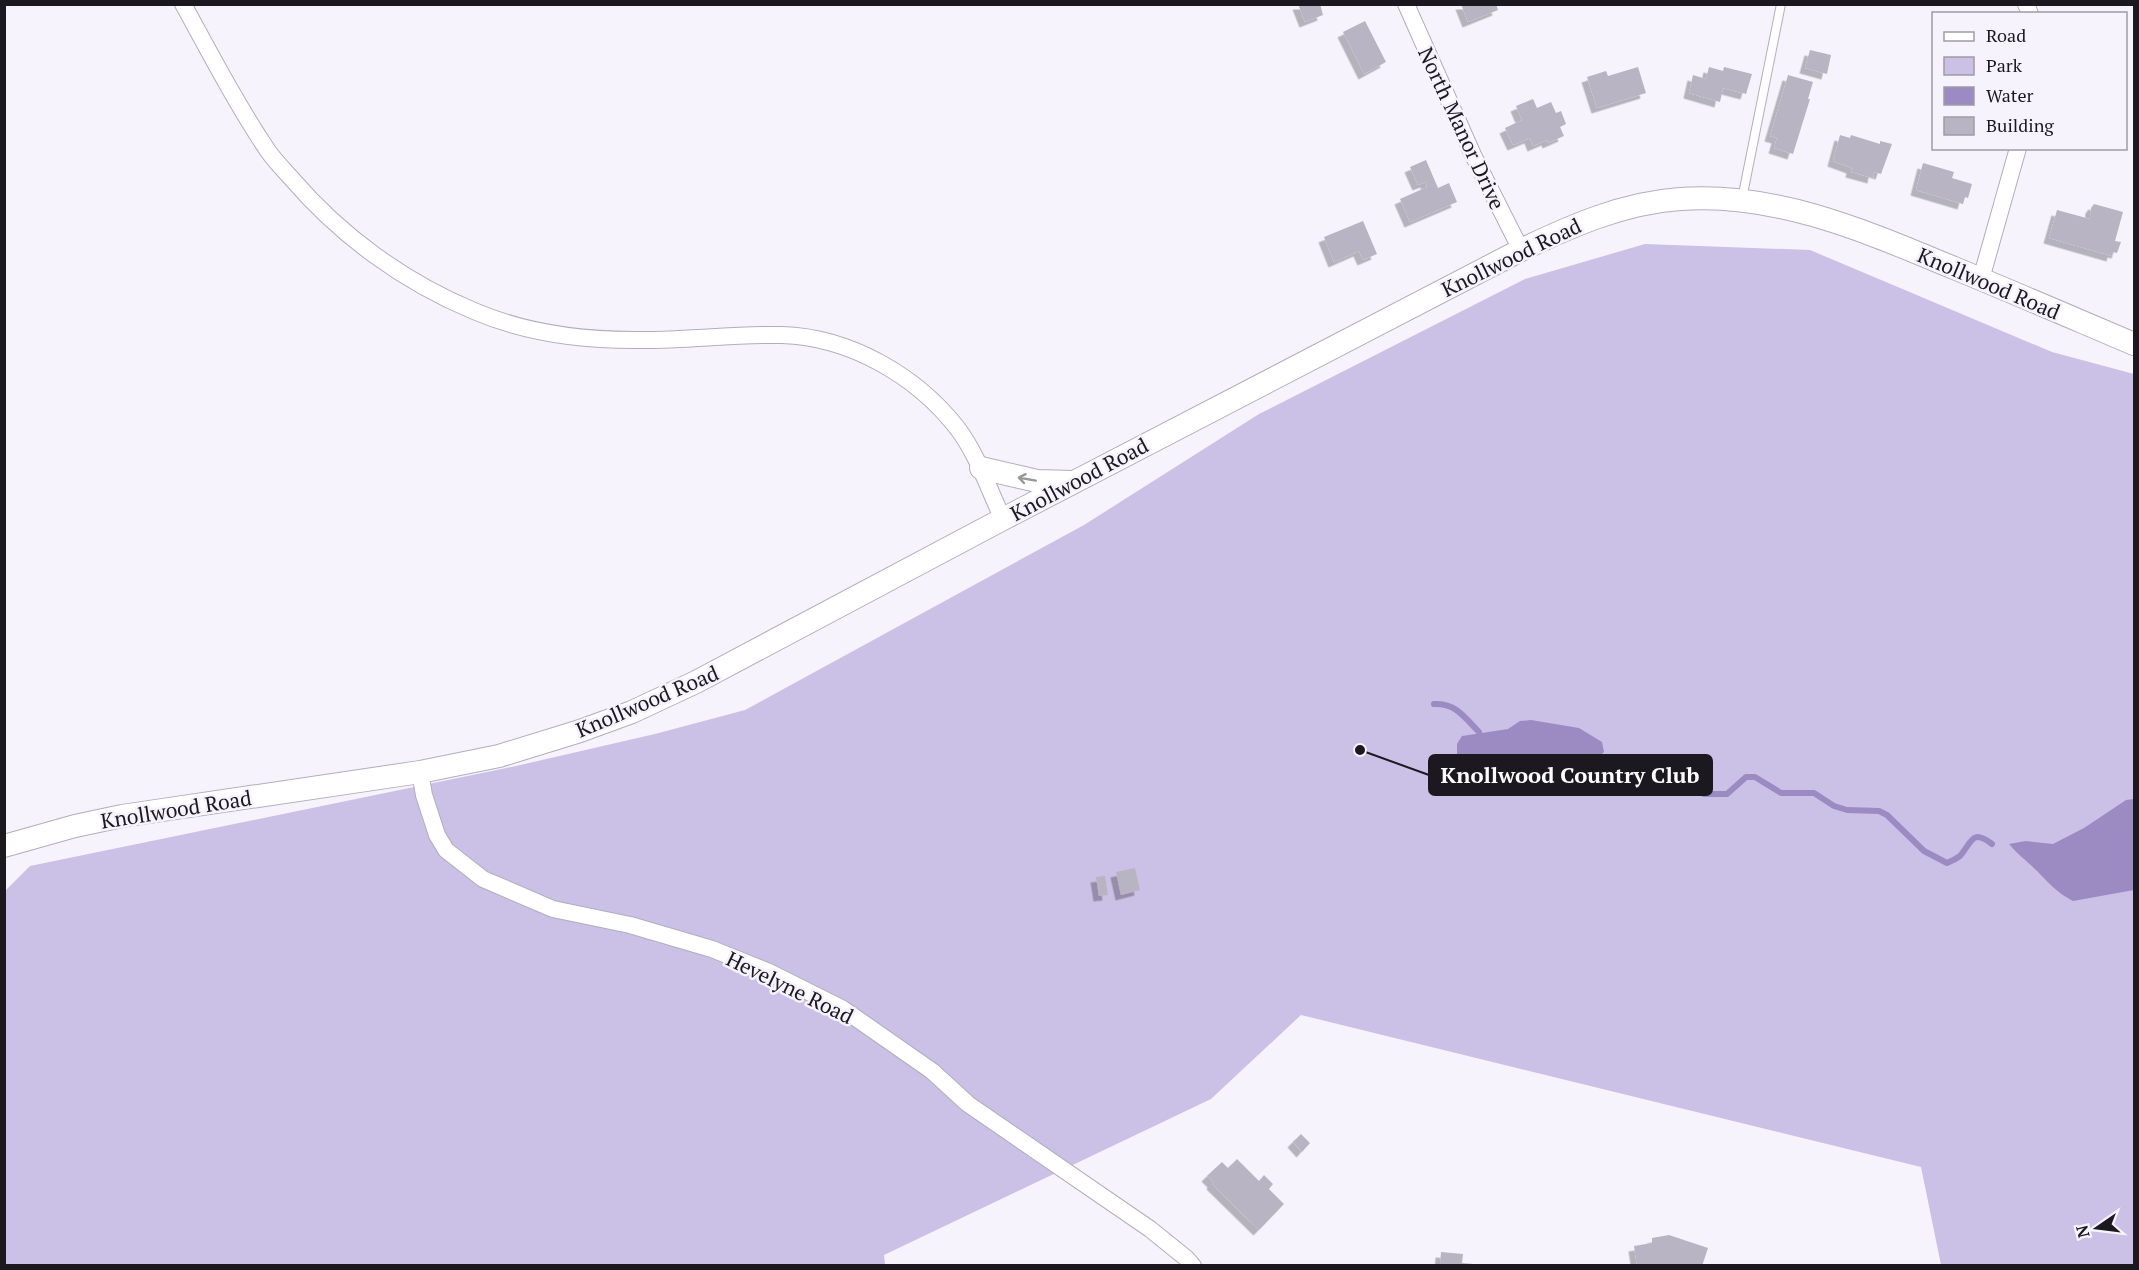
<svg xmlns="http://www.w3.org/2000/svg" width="2139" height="1270" font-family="'PT Serif',serif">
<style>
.green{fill:#cbc0e6}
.water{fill:#9c8bc3}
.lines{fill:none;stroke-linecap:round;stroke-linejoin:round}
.stream{stroke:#9c8bc3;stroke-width:6}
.building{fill:#b8b4c3;filter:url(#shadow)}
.lane-casing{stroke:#b2adbd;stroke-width:10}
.street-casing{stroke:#b2adbd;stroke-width:18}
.secondary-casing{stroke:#b2adbd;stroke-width:24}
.lane{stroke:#fff;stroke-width:8}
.street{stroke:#fff;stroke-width:16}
.secondary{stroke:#fff;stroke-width:22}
.oneway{stroke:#98989a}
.labels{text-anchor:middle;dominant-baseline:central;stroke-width:5;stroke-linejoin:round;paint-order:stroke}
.street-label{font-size:21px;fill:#1b191f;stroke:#f6f3fd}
.leader{fill:none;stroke:#1b191f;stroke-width:2}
.callout-dot{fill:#1b191f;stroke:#f6f3fd;stroke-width:2}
.callout{fill:#1b191f;stroke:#1b191f;stroke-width:2}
.callout-label{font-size:22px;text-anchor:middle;font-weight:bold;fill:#fff}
</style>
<defs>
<filter id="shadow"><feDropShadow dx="-5.5" dy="5.5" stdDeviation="0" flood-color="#0004"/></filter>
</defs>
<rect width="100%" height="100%" fill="#f6f3fd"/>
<path class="green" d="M1645,244L1810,250L2052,352L2134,374V1265H1941L1921,1167L1301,1015L1211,1099L884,1255L885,1265H5L4,892L30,866L516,766L655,734L745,710L1084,525L1259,414L1525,279Z"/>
<path class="water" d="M1531,720L1579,728L1602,742L1604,752L1593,762L1553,769L1500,767L1488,762L1467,765L1457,755V744L1462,736L1508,729L1520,721Z
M2134,799V890L2073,901C2055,891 2050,884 2036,870C2027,861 2017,854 2009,844L2026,841L2053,844L2084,828L2126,800Z"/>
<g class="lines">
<path class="stream" d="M1434,704C1456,703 1464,717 1479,732
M1593,762C1628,796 1644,798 1689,786L1704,794H1727L1746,777H1755L1781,793H1814L1834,806L1847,810L1879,811L1887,815L1924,851L1947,863C1952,861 1956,859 1960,856C1972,843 1971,828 1992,844"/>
</g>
<path class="building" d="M1298,4H1320L1323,15L1305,22Z
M1461,4H1496L1498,10L1468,22Z
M1365,21L1386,62L1364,74L1343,32Z
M1810,50L1831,55L1827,74L1805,68Z
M1638,67L1646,93L1597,108L1587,77L1606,71L1608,76Z
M1709,67L1723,71L1724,67L1752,74L1746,94L1723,88L1720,102L1689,93L1693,75L1706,79Z
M1788,75L1813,82L1808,99H1810L1793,154L1774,148L1777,138L1770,136Z
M1533,99L1537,108L1551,102L1556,113L1561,111L1566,124L1560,127L1564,136L1548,143L1547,140L1533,146L1530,138L1513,145L1505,128L1522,120L1516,106Z
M1840,135L1850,138L1851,135L1880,144V141L1892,144L1881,174L1874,172L1873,178L1851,172L1852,168L1833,161Z
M1426,160L1438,188L1449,183L1457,202L1410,222L1400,199L1427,187L1426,182L1418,185L1410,167Z
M1923,163L1954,172L1952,178L1972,184L1968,198L1965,197L1963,204L1916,190Z
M2094,204L2123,212L2115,241L2121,242L2117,253L2113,252L2112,256L2049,238L2057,210L2090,219L2091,208Z
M1363,221L1377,254L1363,260L1359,251L1334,262L1324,237Z
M1135,868L1140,890L1121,895L1116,872Z
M1105,876L1108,895L1099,896L1096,877Z
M1301,1134L1310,1143L1302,1152L1293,1142Z
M1237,1159L1259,1181L1264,1175L1273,1184L1269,1189L1284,1204L1259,1230L1212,1184L1213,1182L1207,1176L1222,1162L1228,1168Z
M1669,1235L1708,1248L1702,1266H1637L1634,1246L1652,1243V1238Z
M1441,1252L1463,1254L1462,1263L1474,1264V1266H1440Z"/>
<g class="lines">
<defs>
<path id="lane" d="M1742,199L1781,4"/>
<path id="street" d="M183,4C210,53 237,105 268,151C275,161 284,170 292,179C341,236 404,282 474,311C523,332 581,340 634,340C683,341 733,334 782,335C850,337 917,376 958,429C978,456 988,488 1003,519
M1406,4L1473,155L1521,250
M2026,4L2030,14
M1981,279L2018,148
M420,772L424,795L437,835L446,850L483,879L553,909L630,925L712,949L769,972L843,1009L932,1071L968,1104L1150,1229L1186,1258L1193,1266"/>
<path id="secondary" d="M981,468L1037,481L1072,482
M4,846L75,826L122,816L420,772L499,756L580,731L632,712L696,682L1003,519L1521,250C1571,226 1623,203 1680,199C1777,192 1867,232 1954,268C2015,293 2075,319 2134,344"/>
</defs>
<use href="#lane" class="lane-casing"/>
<use href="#street" class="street-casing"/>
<use href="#secondary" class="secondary-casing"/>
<use href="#lane" class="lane"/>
<use href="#street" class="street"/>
<use href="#secondary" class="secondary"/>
</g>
<defs><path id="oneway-shaft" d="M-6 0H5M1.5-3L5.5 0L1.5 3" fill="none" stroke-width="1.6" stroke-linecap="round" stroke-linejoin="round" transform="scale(1.5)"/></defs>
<use class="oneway" href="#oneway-shaft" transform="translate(1027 479) rotate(-170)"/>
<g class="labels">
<g class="street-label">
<text transform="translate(1462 128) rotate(65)">North Manor Drive</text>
<text transform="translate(1511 257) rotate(-26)">Knollwood Road</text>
<text transform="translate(1989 283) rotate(23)">Knollwood Road</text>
<text transform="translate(1079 479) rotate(-28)">Knollwood Road</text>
<text transform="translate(647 701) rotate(-23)">Knollwood Road</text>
<text transform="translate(176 809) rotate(-9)">Knollwood Road</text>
<text transform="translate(790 987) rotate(26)">Hevelyne Road</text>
</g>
</g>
<path class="leader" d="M1360 750L1429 775"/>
<circle class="callout-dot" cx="1360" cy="750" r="6"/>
<rect class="callout" x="1429" y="755" width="283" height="40" rx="6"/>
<g class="callout-label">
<text x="1570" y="783">Knollwood Country Club</text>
</g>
<rect width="2139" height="1270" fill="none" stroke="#1b191f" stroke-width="12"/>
<rect x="1932" y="12" width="195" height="138" fill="#f6f3fd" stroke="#9e9ca4" stroke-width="1.5"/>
<rect x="1944" y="32" width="30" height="9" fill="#ffffff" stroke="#9e9ca4" stroke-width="1.5"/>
<text x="1986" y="42" font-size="18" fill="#1b191f">Road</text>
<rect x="1944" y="57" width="30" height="18" fill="#cbc0e6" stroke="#9e9ca4" stroke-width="1.5"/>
<text x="1986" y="72" font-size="18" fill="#1b191f">Park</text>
<rect x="1944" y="87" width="30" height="18" fill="#9c8bc3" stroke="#9e9ca4" stroke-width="1.5"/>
<text x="1986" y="102" font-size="18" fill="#1b191f">Water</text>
<rect x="1944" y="117" width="30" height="18" fill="#b8b4c3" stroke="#9e9ca4" stroke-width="1.5"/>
<text x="1986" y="132" font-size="18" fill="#1b191f">Building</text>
<g transform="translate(2097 1228) rotate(256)" stroke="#f6f3fd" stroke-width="4.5" paint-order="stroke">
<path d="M0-4.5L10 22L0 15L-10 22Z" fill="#1b191f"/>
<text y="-9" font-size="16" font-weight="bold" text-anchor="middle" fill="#1b191f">N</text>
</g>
</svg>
